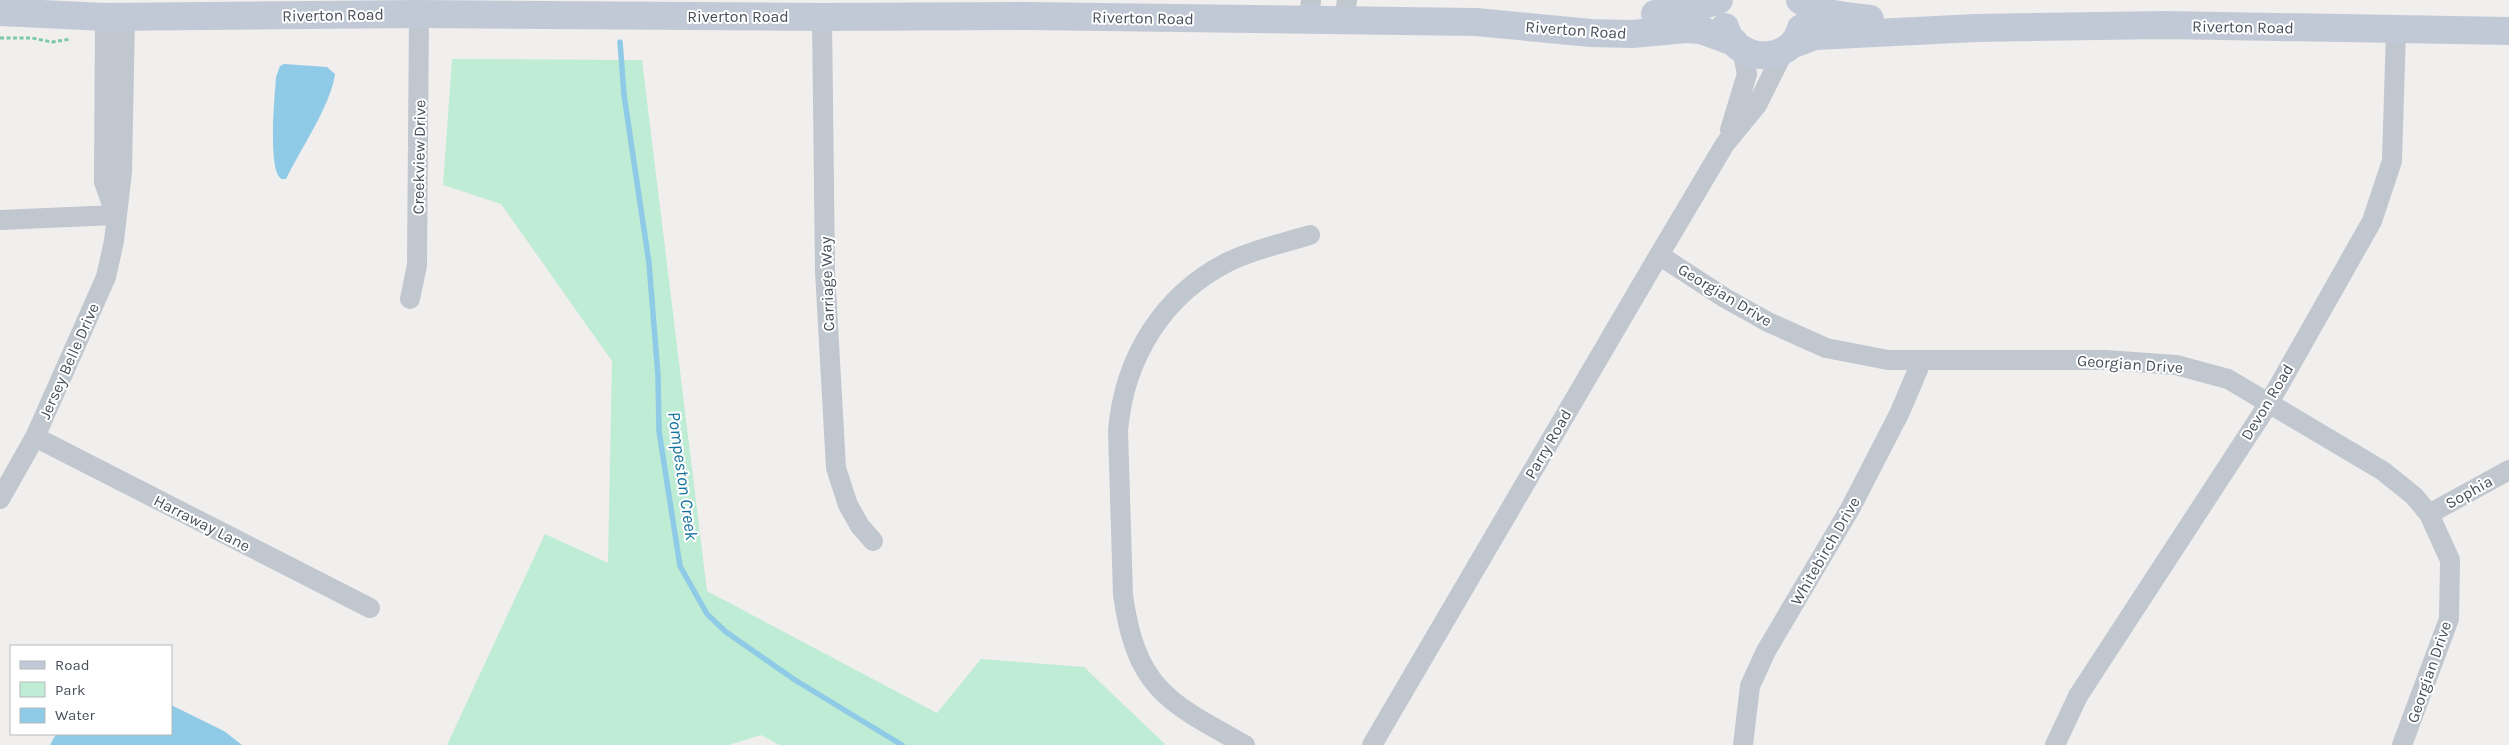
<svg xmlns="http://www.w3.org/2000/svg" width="2509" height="745" font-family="Karla,sans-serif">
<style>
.green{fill:#bfecd5}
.water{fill:#8fcae6}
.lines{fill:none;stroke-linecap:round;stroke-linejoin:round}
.stream{stroke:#8fcae6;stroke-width:5.5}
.path{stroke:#7ac7a9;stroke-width:3;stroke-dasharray:4 2.5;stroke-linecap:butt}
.street{stroke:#c0c7cf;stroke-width:20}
.secondary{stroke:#c2c9d6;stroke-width:28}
.labels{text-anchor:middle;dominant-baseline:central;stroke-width:4;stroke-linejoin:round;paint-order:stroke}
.street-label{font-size:16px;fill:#484f5a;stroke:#fff}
.water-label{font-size:18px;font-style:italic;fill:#16739f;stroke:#fff}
</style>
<rect width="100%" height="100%" fill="#f1eeee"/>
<path class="green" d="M452,59L642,60L707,591L937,713L981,659L1084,667L1166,745H779L761,735L729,745H447L545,534L608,563L612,361L501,204L443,185Z"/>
<path class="water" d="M284,64L327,67L335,74C331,105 300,150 286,179H282C267,173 275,94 276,77L280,66Z
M171,705L224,731L242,745H50L56,734H171Z"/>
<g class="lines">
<path class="stream" d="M620,42L624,95L649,263L658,376L659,431L680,566L707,614L726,632L795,680L902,745"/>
<path class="path" d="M0,38H32L52,42L71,39"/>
<path class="street" d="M105,17L104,182L115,213
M822,17L825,271L836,468L848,505L860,526L873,541
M1309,21L1311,0
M1344,21L1347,0
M1730,130L1747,74L1742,50
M0,220L116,215
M1659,255L1725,298L1768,322L1826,348L1888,360H2106L2176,365L2228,379L2383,471L2414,496L2429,514L2450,560L2449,619L2402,745
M410,299L417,265L419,14
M35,437L370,608
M0,499L35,437L106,277L114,241L122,172L125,17
M2429,514L2509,470
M1245,745C1169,703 1136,689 1123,595L1118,431C1124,358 1163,294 1230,261C1256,249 1283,243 1310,235
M1372,745L1659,255L1725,144L1757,105L1785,49
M1743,745L1750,686L1766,651L1850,509L1900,412L1922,360
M2055,745L2078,696L2269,403L2372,221L2392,161L2396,30"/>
<path class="secondary" d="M1800,0C1821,15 1845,16 1870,19
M0,12L105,17L419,14L822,17L1027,16L1476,22L1591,33L1632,34L1686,29L1701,30L1734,42
M1655,14L1682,12L1719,0
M1725,27C1735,63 1791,66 1801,28
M1793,44L1815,36L1976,28L2166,25L2509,31"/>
</g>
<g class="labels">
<g class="street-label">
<text transform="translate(333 15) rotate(-1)">Riverton Road</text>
<text x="738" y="16">Riverton Road</text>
<text transform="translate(1143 18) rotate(1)">Riverton Road</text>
<text transform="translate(2243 27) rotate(1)">Riverton Road</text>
<text transform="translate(1576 30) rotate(4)">Riverton Road</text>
<text transform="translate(419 157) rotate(-89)">Creekview Drive</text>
<text transform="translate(827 284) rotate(-92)">Carriage Way</text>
<text transform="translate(1725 295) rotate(31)">Georgian Drive</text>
<text transform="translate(69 361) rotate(-66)">Jersey Belle Drive</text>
<text transform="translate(2130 364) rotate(4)">Georgian Drive</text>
<text transform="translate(2267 402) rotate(-59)">Devon Road</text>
<text transform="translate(1548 444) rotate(-60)">Parry Road</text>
<text transform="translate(2469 492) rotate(-29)">Sophia</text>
<text transform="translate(202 523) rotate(27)">Harraway Lane</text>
<text transform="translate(1825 551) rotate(-60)">Whitebirch Drive</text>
<text transform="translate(2429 672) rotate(-71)">Georgian Drive</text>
</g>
<g class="water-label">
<text transform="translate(683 476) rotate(82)">Pompeston Creek</text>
</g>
</g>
<rect x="10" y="645" width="162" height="90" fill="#ffffff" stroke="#b6b9bd"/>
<rect x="20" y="661" width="25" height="8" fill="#c2c9d6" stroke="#b6b9bd"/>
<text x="55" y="670" font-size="15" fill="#484f5a">Road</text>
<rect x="20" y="682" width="25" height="15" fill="#bfecd5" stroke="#b6b9bd"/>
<text x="55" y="695" font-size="15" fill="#484f5a">Park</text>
<rect x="20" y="708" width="25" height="15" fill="#8fcae6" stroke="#b6b9bd"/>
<text x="55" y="720" font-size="15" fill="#484f5a">Water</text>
</svg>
